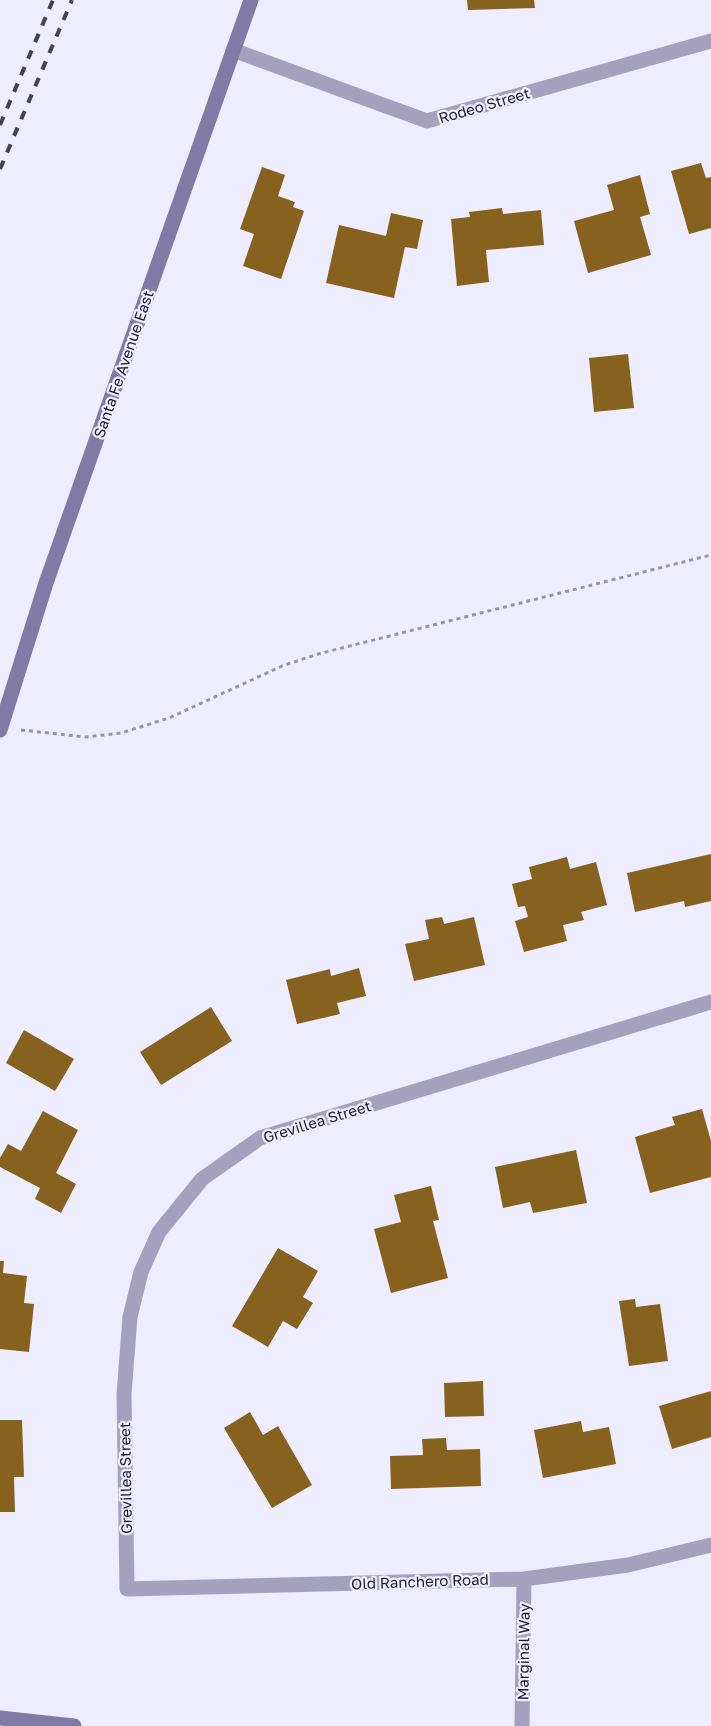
<svg xmlns="http://www.w3.org/2000/svg" width="711" height="1726" font-family="'Golos Text',sans-serif">
<style>
.building{fill:#87621e}
.lines{fill:none;stroke-linecap:round;stroke-linejoin:round}
.path{stroke:#9695a3;stroke-width:3;stroke-dasharray:4 4;stroke-linecap:butt}
.street{stroke:#a4a0be;stroke-width:15}
.secondary{stroke:#807aa5;stroke-width:15}
.rail{stroke:#44434d;stroke-width:4;stroke-dasharray:9 9;stroke-linecap:butt}
.labels{text-anchor:middle;dominant-baseline:central;stroke-width:4.5;stroke-linejoin:round;paint-order:stroke}
.street-label{font-size:15px;fill:#1e1d25;stroke:#eeecff}
</style>
<rect width="100%" height="100%" fill="#eeecff"/>
<path class="building" d="M467,0H534L535,8L468,10Z
M701,163L706,178L711,177V228L689,234L671,171Z
M262,167L285,175L278,196L295,202L293,207L304,211L281,279L243,266L254,234L240,229Z
M640,175L650,214L640,217L651,255L588,273L574,221L614,210L607,185Z
M502,208L503,214L541,210L544,245L486,250L489,282L457,286L451,219L470,217L469,212Z
M391,213L423,220L417,249L405,247L394,298L326,283L339,225L386,236Z
M628,354L634,408L594,412L589,358Z
M711,854V901L685,907L684,901L635,912L627,873Z
M567,857L570,869L596,862L607,905L581,912L584,920L563,925L567,941L524,952L515,921L528,917L525,906L518,907L512,884L532,879L529,867Z
M442,917L444,924L474,917L485,965L414,981L405,944L429,939L425,920Z
M359,968L366,996L337,1003L340,1014L297,1024L286,980L330,969L331,976Z
M211,1007L232,1041L161,1085L140,1052Z
M24,1030L74,1059L55,1091L6,1063Z
M702,1109L711,1141V1177L650,1193L635,1137L675,1125L672,1117Z
M43,1111L78,1130L56,1173L76,1184L61,1213L35,1199L40,1188L0,1167V1158L8,1144L21,1151Z
M576,1150L587,1203L533,1213L530,1202L503,1208L495,1167Z
M431,1186L439,1220L433,1221L448,1278L391,1293L374,1229L401,1222L394,1195Z
M278,1248L318,1271L303,1297L313,1303L297,1329L283,1321L268,1347L232,1326Z
M0,1261H4L3,1273L27,1276L24,1303L34,1304L29,1352L0,1349Z
M635,1299L636,1307L660,1304L668,1361L629,1366L619,1301Z
M483,1381L484,1416L445,1417L444,1383Z
M711,1391V1437L672,1449L659,1406Z
M250,1412L263,1435L278,1426L312,1485L272,1508L224,1428Z
M0,1420H22L24,1477H14L15,1512H0Z
M581,1421L583,1432L609,1427L616,1464L543,1478L534,1430Z
M446,1438L447,1450L480,1449L481,1486L391,1489L390,1456L423,1455L422,1439Z"/>
<g class="lines">
<path class="path" d="M21,730L86,737L121,733L169,718L282,666L318,654L711,555"/>
<path class="street" d="M233,50L427,121L711,41
M711,1002L260,1138L202,1179L159,1232L141,1272L130,1317L124,1394L127,1589L524,1579L628,1565L711,1545
M522,1726L524,1579"/>
<path class="secondary" d="M0,730L46,583L251,0
M0,1718L74,1726"/>
<path class="rail" d="M0,125L53,0
M0,169L72,0"/>
</g>
<g class="labels">
<g class="street-label">
<text transform="translate(484 105) rotate(-16)">Rodeo Street</text>
<text transform="translate(123 364) rotate(-71)">Santa Fe Avenue East</text>
<text transform="translate(317 1121) rotate(-17)">Grevillea Street</text>
<text transform="translate(125 1478) rotate(-91)">Grevillea Street</text>
<text transform="translate(420 1581) rotate(-2)">Old Ranchero Road</text>
<text transform="translate(523 1652) rotate(-89)">Marginal Way</text>
</g>
</g>
</svg>
